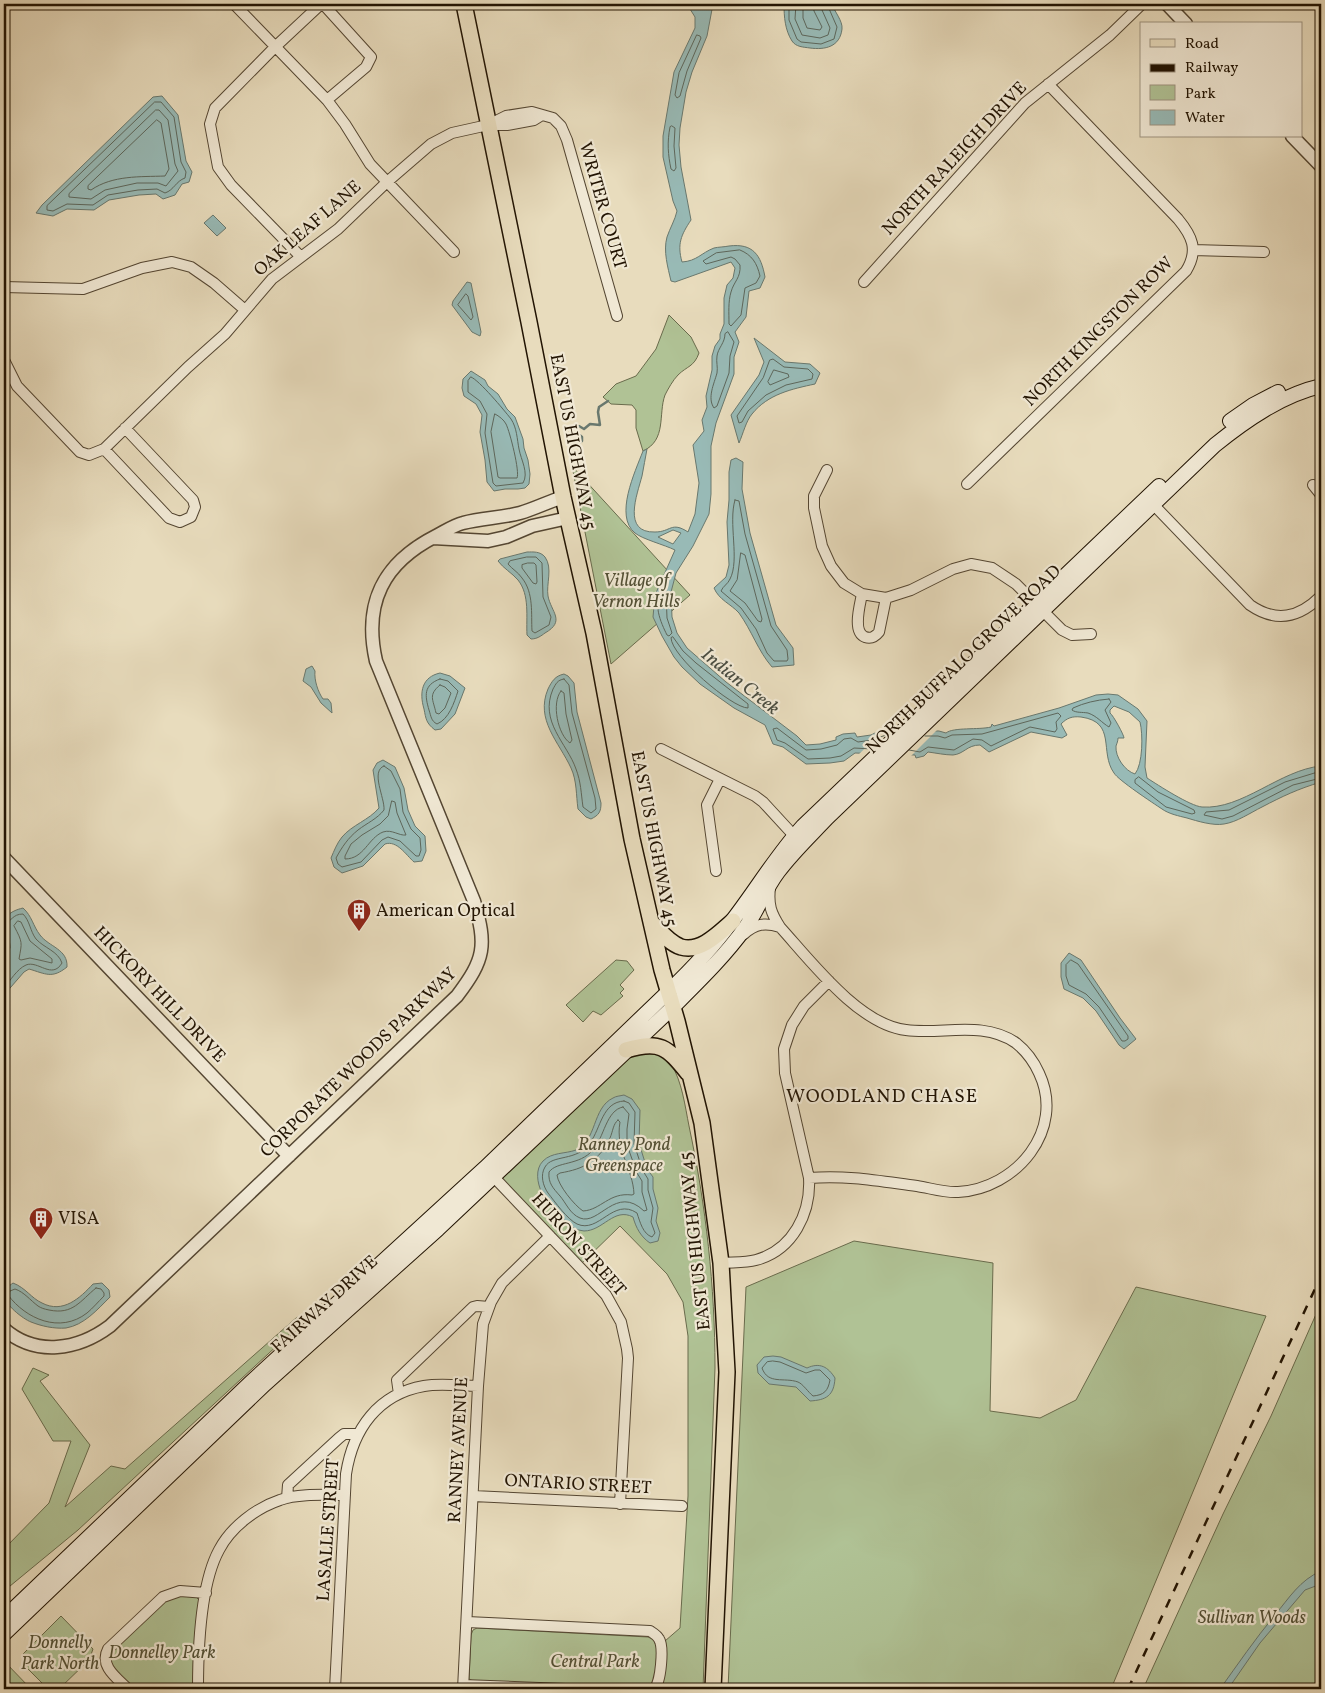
<svg xmlns="http://www.w3.org/2000/svg" width="1325" height="1693" font-family="Vollkorn,serif">
<style>
.green{fill:#b0c295;stroke:#696b4c}
.water{fill:#98bab6;stroke:#69786e;fill-rule:evenodd}
.pier{fill:#e8dcbd}
.lines{fill:none;stroke-linecap:round;stroke-linejoin:round}
.shore{stroke:#5d675c;stroke-width:1}
.stream{stroke:#69786e;stroke-width:2.5}
.minor-casing{stroke:#544632;stroke-width:12}
.tertiary-casing{stroke:#544632;stroke-width:15}
.secondary-casing{stroke:#221403;stroke-width:16}
.primary-casing{stroke:#221403;stroke-width:18}
.minor{stroke:#f0e8d4;stroke-width:10}
.tertiary{stroke:#f0e8d4;stroke-width:12}
.secondary{stroke:#f0e8d4;stroke-width:14}
.primary{stroke:#e8dcbd;stroke-width:15}
.rail{stroke:#221403;stroke-width:2.5;stroke-dasharray:9 9;stroke-linecap:butt}
.labels{text-anchor:middle;dominant-baseline:central;stroke-width:4.5;stroke-linejoin:round;paint-order:stroke}
.street-label{font-size:18px;fill:#221403;stroke:#f0e8d4}
.park-label{font-size:18px;font-style:italic;fill:#545136;stroke:#f0e8d4}
.poi-label{font-size:18px;fill:#221403;stroke:#f0e8d4;text-anchor:start}
.water-label{font-size:19px;font-style:italic;fill:#4b4e42;stroke:#f0e8d4}
.neighbourhood-label{font-size:19px;letter-spacing:1px;fill:#221403;stroke:#f0e8d4}
</style>
<rect width="100%" height="100%" fill="#e8dcbd"/>
<filter id="stains"><feTurbulence type="fractalNoise" baseFrequency=".004" numOctaves="4"/><feColorMatrix values="0 0 0 0 .2 0 0 0 0 .09 0 0 0 0 .02 0 0 0 .5 -.17"/></filter>
<radialGradient id="worn" r=".72"><stop offset=".6" stop-color="#630" stop-opacity="0"/><stop offset="1" stop-color="#630" stop-opacity=".3"/></radialGradient>
<path class="green" d="M669,315L691,337L699,353C694,367 687,366 678,375C673,380 668,389 665,395C658,414 667,440 643,451L636,428V410L632,405L611,404L603,397L616,384L636,376L656,349Z
M572,466L690,595L611,664Z
M616,960L627,961L634,970L620,985L624,989L620,993L623,996L601,1015L593,1011L583,1022L566,1005Z
M649,1051C658,1053 666,1056 671,1064C682,1081 685,1106 689,1126C706,1206 715,1286 715,1368L703,1689H663L665,1641L680,1628L688,1496V1336L683,1302L667,1274L620,1226L581,1264L505,1184L502,1178L504,1171L632,1054Z
M854,1241L993,1263L990,1411L1040,1418L1076,1400L1136,1287L1266,1316L1111,1689H728L746,1287Z
M1321,1303V1689H1143L1223,1514L1271,1416Z
M322,1304L78,1530L4,1591V1549L49,1503L71,1441H53L22,1389L33,1368L49,1375L40,1381L90,1445L65,1507L111,1466L125,1469L296,1318Z
M175,1596H195L199,1600L196,1689H133L110,1664L111,1651L170,1597Z
M61,1616L93,1649L89,1660L59,1689H48L26,1667L23,1654Z
M477,1628L648,1637L654,1640L657,1649L655,1683L650,1689H600L473,1681L469,1679L471,1635L473,1630Z
M4,1661L31,1689H4Z"/>
<path class="water" d="M677,4H713L707,36L692,72L686,92L680,128L679,145L681,167L691,220C681,235 677,244 682,262C697,261 701,253 714,248C718,247 724,247 729,246C753,243 761,255 765,277L760,288L749,291L746,317L735,332L739,342L734,357V374L716,423L711,446V494L709,514L693,546L676,573L671,592L672,617L677,633L687,648L726,682L797,736L806,745L820,744L836,740V737L843,734L855,733L857,737L871,735L881,730L939,731L946,733C953,727 979,730 991,727L992,724L994,726L1059,708L1096,695L1108,694L1118,695L1138,709L1147,721L1145,767L1147,778C1158,785 1190,806 1202,807C1242,810 1280,770 1321,766V782C1298,789 1283,796 1262,807C1250,813 1237,822 1224,824C1213,826 1197,821 1187,818C1179,816 1169,814 1162,809C1153,803 1118,780 1114,773C1099,752 1117,722 1081,717C1072,716 1067,718 1061,724L1067,735L1062,738L1031,732L989,752L980,745C967,745 964,754 953,755C945,755 936,753 928,752L924,756L916,758L915,755L855,753L844,761L830,763L806,764L783,747L773,744L765,725L734,708L700,684L682,667L674,657L662,636L653,617L655,595L675,550C665,545 642,539 635,533C614,516 635,472 643,451L647,449C645,458 644,467 642,476C637,495 622,533 655,532C671,532 671,521 688,532L695,514L699,483L693,445L704,431L702,420L707,407L706,396L712,370V356L715,346L720,339V334L724,324V298L727,285L733,278L735,268L731,262L675,282L671,281C668,268 663,251 667,237C670,228 675,220 677,211L673,201L663,157V136L674,72L695,28V17L690,9ZM673,530L681,533L673,544L658,537ZM1114,706L1129,712L1140,722C1143,734 1143,764 1135,774C1125,771 1115,757 1116,746C1117,743 1118,741 1118,738H1124C1124,735 1113,715 1110,713V710Z
M784,4H832C834,11 843,21 842,29C840,47 825,50 810,48C803,47 796,47 792,41C785,30 784,17 784,4Z
M162,96L178,115L186,161L192,172L189,182L182,184L175,195L163,199L156,194L139,195L109,200L94,210L67,209L53,216L36,213L42,205L153,97Z
M213,215L226,228L217,236L204,223Z
M467,282L471,283L481,332L480,336L472,332L452,305L453,301Z
M754,338L785,362L810,364L820,373L815,384C792,389 768,394 752,414C746,421 743,434 739,443L731,415L759,375L764,362Z
M471,371L485,380L488,386L498,394L507,409L515,417L523,439L524,448L528,460L530,474L529,484L525,488L518,489H505L494,491L487,482L485,460L480,432L482,415L476,404L464,396L462,388L463,379Z
M736,458L743,462L742,489L750,533L776,625L793,648L794,665L772,667C758,651 752,631 739,613C731,604 719,600 714,588L726,577L729,565L727,522L729,500V472L731,460Z
M527,552C533,552 540,551 545,557C553,568 546,584 548,596C551,612 566,621 545,633C541,636 537,639 531,639L527,635C526,617 530,595 518,580C512,573 503,568 498,561L500,559Z
M312,666L315,671C314,680 318,692 323,699H328L331,703L332,713L321,703L311,687L303,681L306,669Z
M440,673L450,676L465,688L455,714L441,729L435,730C426,723 426,719 424,709C419,692 422,677 440,673Z
M564,674L568,676L574,683L577,712L601,803C601,812 599,815 591,819L586,817L578,809C576,795 577,781 571,768C559,742 535,720 548,689C552,681 555,676 564,674Z
M383,760L395,767L404,788L408,810L415,826L425,836L426,851L422,861L414,862C406,855 397,840 385,844L363,866L342,873L334,867L331,858C334,851 337,843 342,837C352,825 369,820 379,808L373,770L377,763Z
M23,908C32,916 33,926 40,935C49,947 68,949 67,967C52,979 46,974 29,969L24,972L4,995V956L10,948C10,941 8,939 5,933C0,918 10,911 23,908Z
M1069,953L1081,960L1120,1018L1136,1039L1124,1049L1119,1045L1096,1011L1083,998L1064,989L1061,977V963Z
M624,1095L632,1099L640,1110L639,1143L647,1169L653,1177V1189L658,1208L656,1221L660,1233L658,1241L650,1243C641,1237 636,1228 633,1217C614,1207 603,1231 584,1231C569,1230 560,1215 552,1205C550,1200 545,1197 542,1193C537,1183 535,1169 543,1161C552,1152 565,1154 576,1150C597,1141 592,1108 613,1098C616,1096 620,1096 624,1095Z
M13,1283C26,1288 31,1298 42,1303C63,1314 80,1298 93,1284L102,1283L109,1290L110,1297C97,1310 84,1325 66,1328C54,1329 41,1326 31,1322C23,1319 4,1304 4,1295C4,1289 9,1286 13,1283Z
M773,1356L781,1357L807,1368C820,1362 828,1367 835,1378C834,1396 826,1400 810,1401L796,1387L769,1384L758,1373L757,1365L764,1357Z
M1321,1571V1584L1305,1590L1260,1643L1228,1689H1220C1238,1664 1255,1639 1275,1615C1289,1598 1300,1580 1321,1571Z"/>
<path class="pier" d="M886,728H939L909,758L857,756Z"/>
<g class="lines">
<path class="shore" d="M789,4V20L797,39L801,42L821,44L834,39L837,27L827,4
M796,4L795,19L802,35L820,38L828,35L830,28L822,10L821,4
M803,4V18L807,28L820,30L822,27L814,11L813,4
M697,35L700,36L701,38L687,71L680,96L677,98L675,95L679,73Z
M155,102H161L174,117L181,162L186,172L185,178C176,181 174,190 165,193L157,189L138,190L108,195L93,205L67,204L53,211L47,210V206Z
M156,110H159L168,120L175,164L178,171L166,186L158,183H137L105,190L91,199L69,197V194Z
M157,120L161,123L169,169L165,176C140,177 113,175 91,190L88,189V186Z
M672,126L675,128L674,146L676,168L674,171L671,169C668,155 667,142 670,127Z
M740,250C752,255 757,263 760,276L756,283L745,288L741,315L731,326L729,324C729,313 728,302 731,292C734,281 741,278 740,265L735,259L731,257L706,264L703,261L716,253Z
M466,294L468,296L473,317L471,320L458,305Z
M728,332L734,342L730,356L729,373L717,406L714,408C707,398 714,384 717,373C718,367 716,362 717,356C718,348 725,343 725,334Z
M770,360L773,359L784,367L808,369L813,374L812,379L786,385L766,395L748,411L742,422L739,423L737,416L763,378Z
M774,370L788,374L789,377L770,385L768,382Z
M471,377C479,380 504,410 511,419C517,428 517,439 519,449C521,460 529,473 523,483L496,486L493,483L485,433L487,414L480,401L468,392V381Z
M495,414C499,416 504,420 506,424C510,432 520,472 517,478H500L498,477L491,432Z
M735,500L739,501L745,534L771,626L787,650L788,659L787,661H774L767,653L756,629L741,608L721,591C723,586 728,584 730,579C740,560 728,523 735,500Z
M741,553L745,555L762,619L761,622L758,621L745,603L730,591L737,580Z
M527,557H536L542,563L543,597L551,617L549,625L535,633L532,631C531,614 534,593 522,578C518,572 512,569 508,564L510,561Z
M528,563H534L536,565L537,582L536,584L533,583L522,568V565Z
M664,591L666,593L667,618L672,633L669,636L667,635C661,623 651,601 664,591Z
M673,637L683,651L696,663L748,704V708C732,708 671,656 671,638Z
M440,679L448,681L458,691C454,703 449,719 437,724C431,721 431,716 429,710C425,696 423,685 440,679Z
M564,679L569,685L572,713L595,798L596,809L591,813L583,807C581,793 581,782 576,769C567,743 539,722 553,689C556,684 557,680 564,679Z
M440,685L445,687L451,693L445,708L439,714L436,713C433,699 428,695 440,685Z
M561,691L564,693L566,714L572,740L570,743C558,735 551,703 561,691Z
M1109,699L1111,702L1105,710L1111,723L1109,727C1102,723 1097,716 1088,713C1082,712 1076,713 1072,710L1073,708C1084,703 1096,700 1109,699Z
M872,749L854,748L841,756L830,758L808,759L785,743L777,740L773,729L777,728L806,750L821,749L837,745L844,739L851,738L858,742L872,740L886,735
M909,750L920,752L928,747L954,750L973,739L982,740L991,746L1030,727L1055,732L1057,729L1056,722L1061,716L1058,713L982,734L952,735L945,738L938,736H925
M384,766L391,771L400,789L403,812L411,829L420,838L421,850L419,856H416L400,841L388,837L382,840L361,862L342,867L338,864L336,858C342,847 348,838 358,830C367,823 377,819 384,810C385,798 370,771 384,766Z
M1321,771L1285,782L1229,810L1206,812L1204,815L1222,819L1233,816L1293,785L1321,778
M1139,777L1158,792L1194,810L1195,813L1192,814L1166,807L1135,783V780Z
M392,801L395,802L397,813L406,835C399,836 392,829 383,832C368,838 364,859 345,859V856L351,844L362,835L380,824L388,816Z
M18,921L21,922L30,941L52,959V963L30,958L21,960L19,959C22,942 23,943 14,926Z
M4,923C12,922 12,914 23,914C30,921 30,931 36,939C44,948 58,951 62,963C52,980 38,960 26,965C17,969 10,981 4,988
M1071,960L1078,964L1128,1036V1039L1125,1041H1122L1099,1007L1086,994L1069,985L1066,976V965Z
M624,1101L629,1103L635,1112L634,1144L643,1171L648,1179V1190L653,1208L651,1222L655,1233L652,1237C643,1234 640,1222 637,1213C613,1197 599,1234 577,1224C567,1219 555,1202 548,1193C543,1186 540,1175 545,1167C552,1154 577,1162 590,1143C601,1128 602,1102 624,1101Z
M623,1107L629,1114L627,1129V1145L637,1173L642,1181V1192L647,1210L644,1211C616,1184 599,1226 580,1218C570,1214 566,1203 560,1196C553,1188 548,1183 549,1172C557,1161 579,1166 593,1150C604,1138 606,1110 623,1107Z
M618,1120L620,1122C615,1150 633,1169 634,1194L632,1195C609,1192 601,1210 583,1211C574,1205 558,1185 557,1175L560,1173C584,1169 599,1161 610,1138C613,1131 613,1124 618,1120Z
M96,1288L101,1289L104,1293V1296C98,1302 93,1308 87,1313C60,1334 26,1319 8,1295L10,1291L15,1289C24,1292 30,1300 38,1306C41,1308 44,1309 49,1310C73,1315 80,1301 96,1288Z
M773,1361L780,1362L806,1373L815,1370H820L830,1380C828,1391 824,1395 813,1396C808,1392 803,1384 798,1382C784,1377 768,1385 762,1368L767,1362Z"/>
<path class="stream" d="M575,446L582,441V437L576,432L579,426L584,429L590,424L600,425L598,412L599,407L608,401"/>
<defs>
<path id="minor" d="M234,4L327,100L345,124L370,164L454,252
M323,4L371,57L366,67L327,100
M490,124L506,116L532,112L553,118L561,126L567,140L617,316
M1193,250L1264,252
M300,256L231,185L218,167L210,124L215,108L275,47L321,4
M864,282L1025,103L1110,35L1142,4
M4,287L83,289L142,268L172,262L191,267L214,283L245,310
M4,360L17,386L80,452L89,455L104,449L188,367L225,334L272,279L338,229L387,182L431,144L452,133L488,125H507L534,120L542,115
M104,449L169,518L180,522L191,517L195,507L193,500L125,428
M827,470L814,496V508L822,546L831,566L844,583L862,594L886,598L911,590L953,569L971,564L992,568L1016,584L1062,630L1072,635L1091,634
M967,484L1186,271C1199,250 1192,236 1178,219L1048,84
M1313,485L1321,495
M1148,499L1250,605C1276,623 1299,618 1321,596
M862,594C860,605 852,632 865,637C871,639 875,637 879,632L886,598
M661,749L755,796L763,802L798,840
M716,871L707,805L720,779
M780,927C810,960 859,1025 906,1030C942,1035 983,1020 1016,1043C1026,1051 1034,1062 1039,1073C1066,1130 1016,1189 958,1192C945,1193 930,1188 917,1186C879,1181 848,1175 809,1178
M744,934C755,924 765,922 780,927C771,913 768,905 770,888
M490,1173L606,1295L621,1322L627,1349L628,1358L620,1504
M721,1263C733,1262 745,1263 756,1260C793,1250 811,1213 809,1178L785,1073L784,1049L792,1025L804,1006L829,981
M399,1394L397,1380L473,1307L477,1306L489,1307
M473,1496L682,1506
M287,1498L288,1485L339,1438L344,1434H358
M467,1622L650,1631C653,1633 657,1635 659,1639C664,1647 661,1683 654,1689
M463,1685L565,1689
M128,1689C117,1678 99,1666 108,1649L163,1597L180,1591L206,1593
M198,1689C198,1649 200,1585 219,1550C231,1527 256,1508 280,1500C298,1493 327,1495 345,1495
M335,1689L346,1474C353,1429 378,1394 424,1386C441,1383 461,1386 478,1386
M463,1689L478,1386L483,1324L491,1302L502,1283L550,1236"/>
<path id="tertiary" d="M1167,4L1186,24
M1292,136L1321,166
M433,538L488,541L506,537L532,526L568,518
M4,858L289,1156
M4,1329C36,1357 78,1350 110,1326L457,996C485,959 487,946 474,901L376,661C363,603 383,563 436,536C444,532 454,525 463,523C482,518 501,518 520,513C534,509 548,502 563,497"/>
<path id="secondary" d="M1230,421L1253,405L1278,392
M4,1618L250,1383L485,1168L668,992C691,970 713,947 732,921C756,890 776,856 803,826L1159,486
M4,1634L265,1384L438,1229L673,1007C698,982 724,957 745,928C758,910 765,889 778,872C792,853 810,836 827,818L1215,445C1246,420 1282,395 1321,386"/>
<path id="primary" d="M464,4L529,322L563,497L594,633L632,839L662,970L677,1021L702,1123L721,1263L727,1372L713,1689
M651,922C659,930 669,943 681,947C701,953 720,932 733,921
M626,1050C660,1040 667,1047 688,1073"/>
</defs>
<use href="#minor" class="minor-casing"/>
<use href="#tertiary" class="tertiary-casing"/>
<use href="#secondary" class="secondary-casing"/>
<use href="#primary" class="primary-casing"/>
<use href="#minor" class="minor"/>
<use href="#tertiary" class="tertiary"/>
<use href="#secondary" class="secondary"/>
<use href="#primary" class="primary"/>
<path class="rail" d="M1128,1689L1321,1276"/>
</g>
<defs>
<symbol id="building-pin" viewBox="-11 -11 22 30"><path d="M0 17L-7.5 6A9.5 9.5 0 1 1 7.5 6Z" fill="#8f2418" stroke="#f0e8d4"/><path d="M-4-6H4V6H1V3H-1V6H-4ZM-2.5-4.3h1.7v1.8h-1.7ZM.8-4.3h1.7v1.8H.8ZM-2.5-1h1.7V.8h-1.7ZM.8-1h1.7V.8H.8Z" fill="#fff"/></symbol>
</defs>
<g fill-rule="evenodd">
<use href="#building-pin" x="345" y="897" width="28" height="38"/>
<use href="#building-pin" x="27" y="1205" width="28" height="38"/>
</g>
<g class="labels">
<g class="street-label">
<text transform="translate(955 159) rotate(-47)">NORTH RALEIGH DRIVE</text>
<text transform="translate(602 206) rotate(74)">WRITER COURT</text>
<text transform="translate(308 229) rotate(-41)">OAK LEAF LANE</text>
<text transform="translate(1099 332) rotate(-45)">NORTH KINGSTON ROW</text>
<text transform="translate(572 442) rotate(79)">EAST US HIGHWAY 45</text>
<text transform="translate(964 660) rotate(-44)">NORTH BUFFALO GROVE ROAD</text>
<text transform="translate(653 839) rotate(79)">EAST US HIGHWAY 45</text>
<text transform="translate(159 995) rotate(46)">HICKORY HILL DRIVE</text>
<text transform="translate(359 1063) rotate(-44)">CORPORATE WOODS PARKWAY</text>
<text transform="translate(696 1241) rotate(-96)">EAST US HIGHWAY 45</text>
<text transform="translate(578 1245) rotate(48)">HURON STREET</text>
<text transform="translate(325 1305) rotate(-42)">FAIRWAY DRIVE</text>
<text transform="translate(459 1450) rotate(-87)">RANNEY AVENUE</text>
<text transform="translate(578 1485) rotate(3)">ONTARIO STREET</text>
<text transform="translate(329 1530) rotate(-86)">LASALLE STREET</text>
</g>
<g class="park-label">
<text x="636" y="581">Village of<tspan x="636" dy="21">Vernon Hills</tspan></text>
<text x="624" y="1145">Ranney Pond<tspan x="624" dy="21">Greenspace</tspan></text>
<text x="1252" y="1618">Sullivan Woods</text>
<text x="60" y="1643">Donnelly<tspan x="60" dy="21">Park North</tspan></text>
<text x="162" y="1653">Donnelley Park</text>
<text x="595" y="1662">Central Park</text>
</g>
<g class="poi-label">
<text x="376" y="911">American Optical</text>
<text x="58" y="1219">VISA</text>
</g>
<g class="water-label">
<text transform="translate(740 682) rotate(39)">Indian Creek</text>
</g>
<g class="neighbourhood-label">
<text x="882" y="1097">WOODLAND CHASE</text>
</g>
</g>
<rect width="1325" height="1693" fill="none" stroke="#e8dcbd" stroke-width="20"/>
<rect x="5" y="5" width="1315" height="1683" fill="none" stroke="#221403" stroke-width="2.5"/>
<rect x="10" y="10" width="1305" height="1673" fill="none" stroke="#221403"/>
<rect x="1140" y="22" width="162" height="115" fill="#f0e8d4" stroke="#9e9380"/>
<rect x="1150" y="39" width="25" height="8" fill="#e8dcbd" stroke="#9e9380"/>
<text x="1185" y="48" font-size="15" fill="#221403">Road</text>
<rect x="1150" y="64" width="25" height="8" fill="#221403" stroke="#9e9380"/>
<text x="1185" y="72" font-size="15" fill="#221403">Railway</text>
<rect x="1150" y="85" width="25" height="15" fill="#b0c295" stroke="#9e9380"/>
<text x="1185" y="98" font-size="15" fill="#221403">Park</text>
<rect x="1150" y="110" width="25" height="15" fill="#98bab6" stroke="#9e9380"/>
<text x="1185" y="122" font-size="15" fill="#221403">Water</text>
<rect width="100%" height="100%" filter="url(#stains)"/>
<rect width="100%" height="100%" fill="url(#worn)"/>
</svg>
